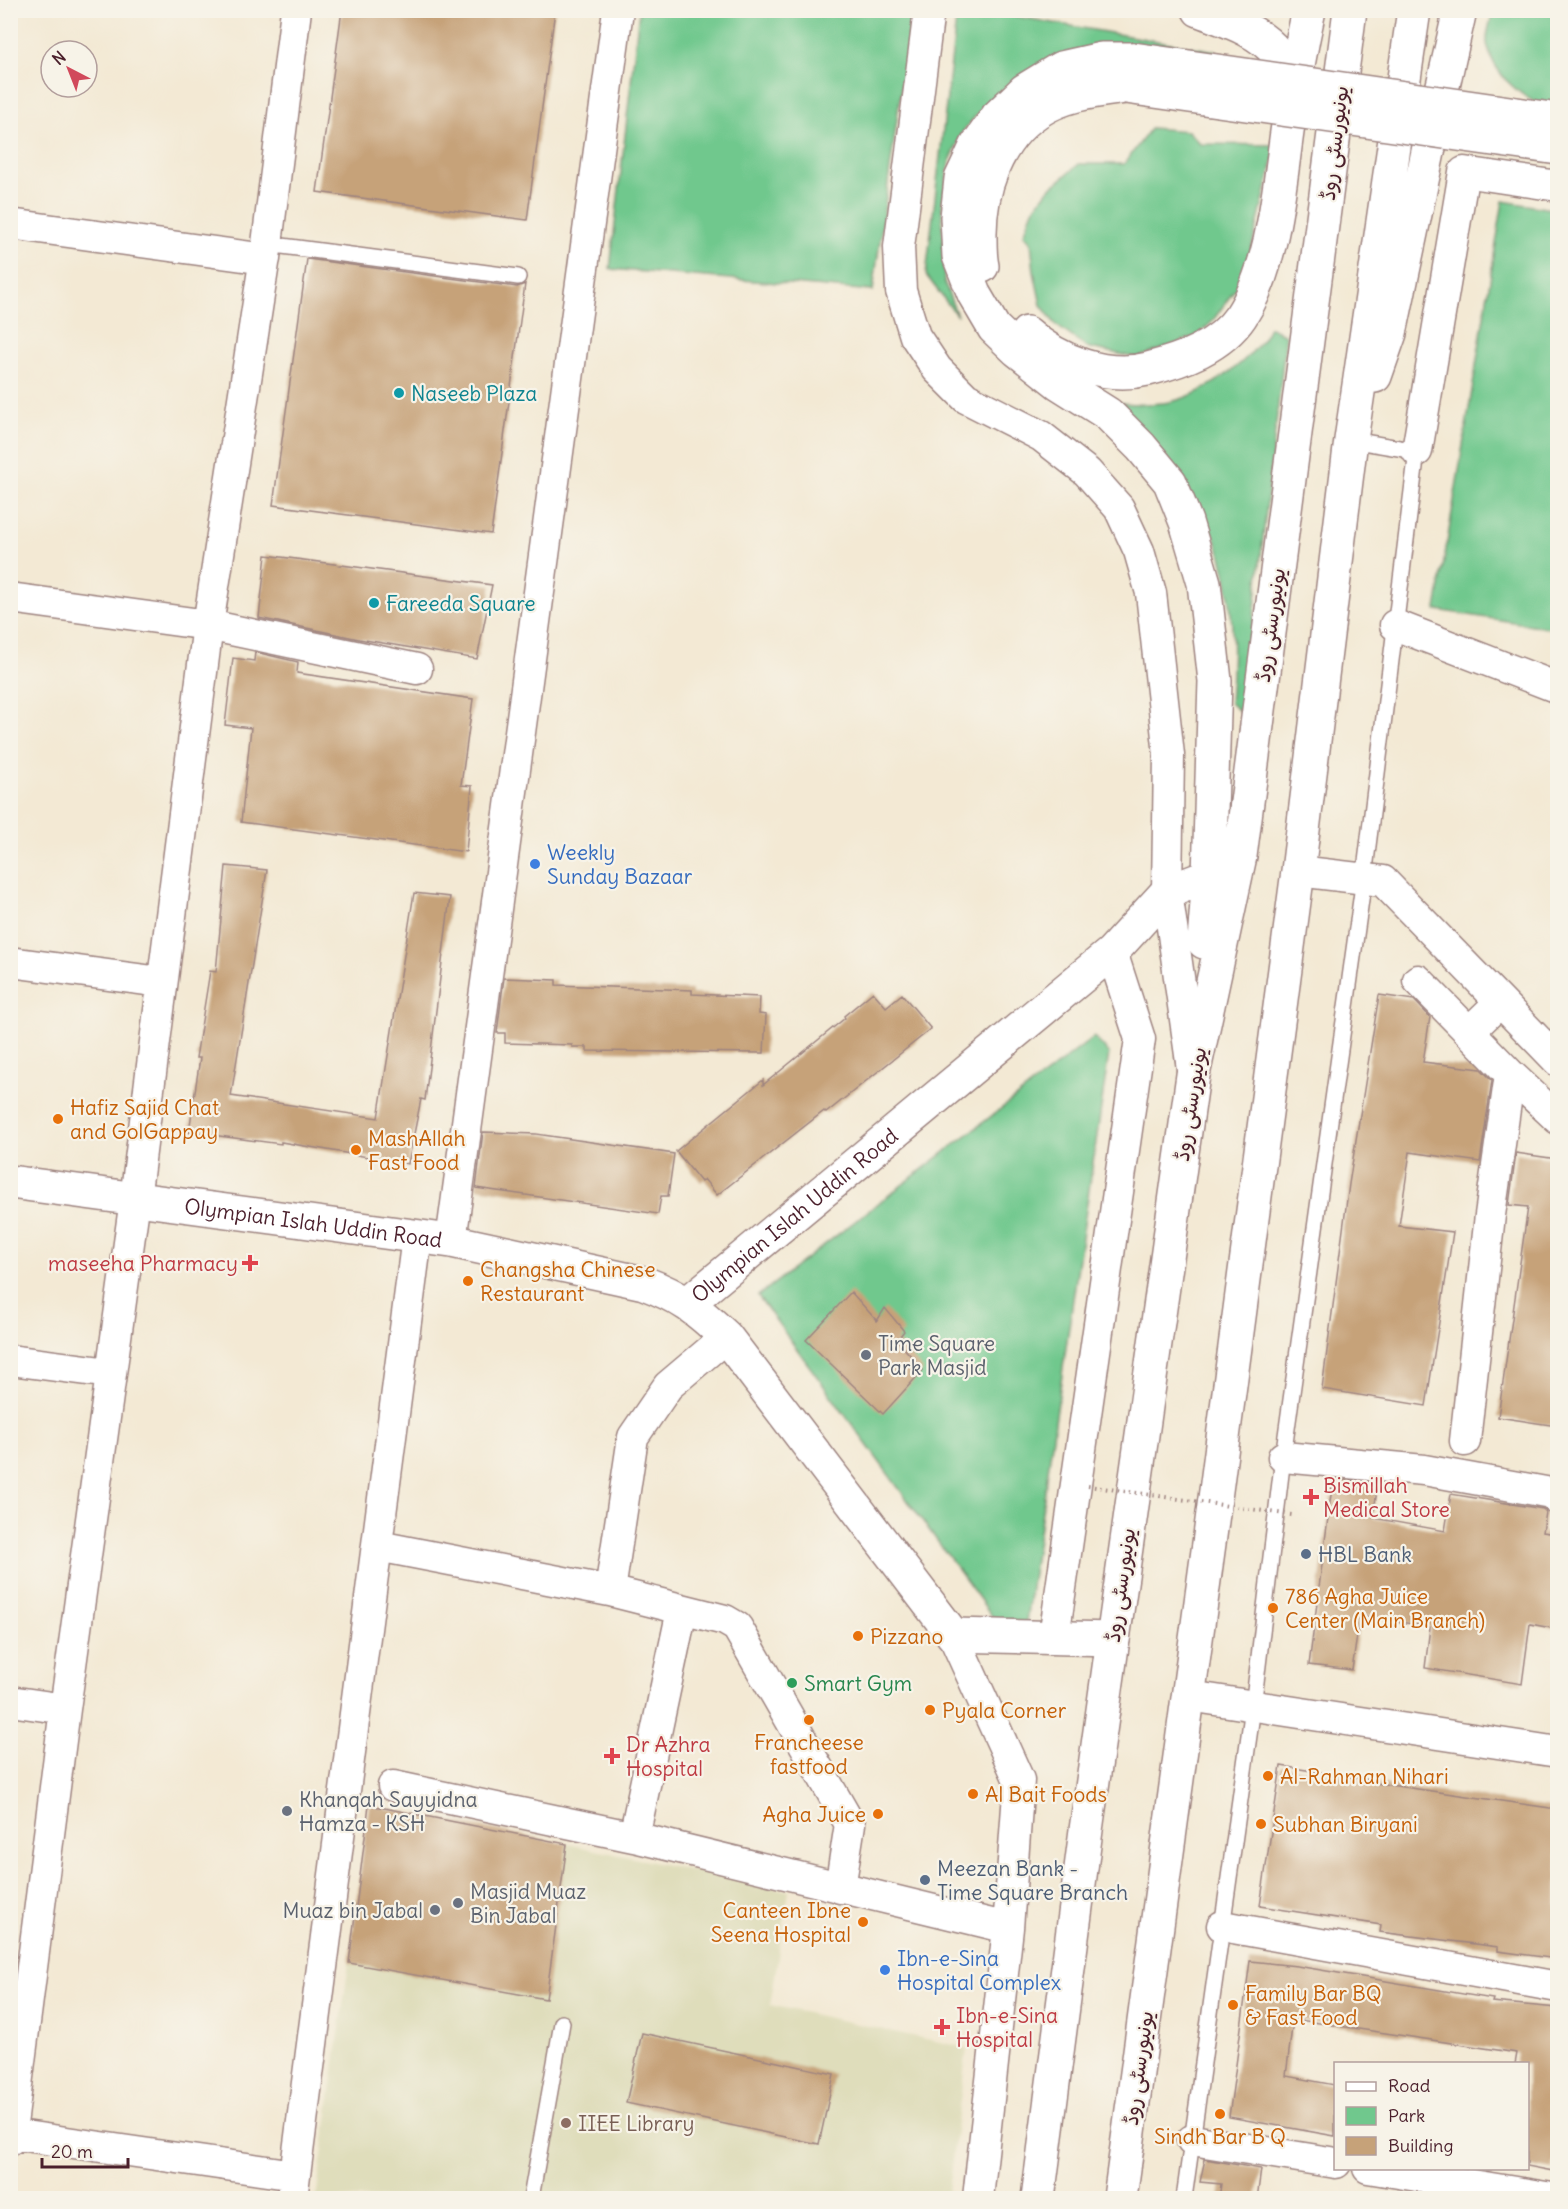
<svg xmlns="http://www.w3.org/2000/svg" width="1568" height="2209" font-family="Delius,'Playpen Sans Arabic',sans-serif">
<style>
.built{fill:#dfddbb}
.green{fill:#70c88d;stroke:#5d745c;stroke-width:1.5}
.building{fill:#c6a279}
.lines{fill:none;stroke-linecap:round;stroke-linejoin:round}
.service-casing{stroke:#9e8480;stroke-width:18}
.minor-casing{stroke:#9e8480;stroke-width:33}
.tertiary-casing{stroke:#9e8480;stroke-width:36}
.primary-casing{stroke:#9e8480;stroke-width:36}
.service{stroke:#fff;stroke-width:15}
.minor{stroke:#fff;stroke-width:30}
.tertiary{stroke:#fff;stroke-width:33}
.primary{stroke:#fff;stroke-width:33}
.primary-bridge-casing{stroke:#9e8480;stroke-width:36;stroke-linecap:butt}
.path-bridge{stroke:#9e8480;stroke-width:4;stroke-dasharray:1.5 4.5;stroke-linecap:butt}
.primary-bridge{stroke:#fff;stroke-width:33}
.culture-dot{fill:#0f9aa8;stroke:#f7f3e8;stroke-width:2}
.shop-dot{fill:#3f7fe0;stroke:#f7f3e8;stroke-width:2}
.food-dot{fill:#e8710a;stroke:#f7f3e8;stroke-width:2}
.health-dot{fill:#e0444e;stroke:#f7f3e8;stroke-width:2}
.worship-dot{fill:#6b7280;stroke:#f7f3e8;stroke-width:2}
.service-dot{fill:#5c6f8a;stroke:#f7f3e8;stroke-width:2}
.leisure-dot{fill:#2e9e5b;stroke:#f7f3e8;stroke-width:2}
.education-dot{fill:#8d6e63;stroke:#f7f3e8;stroke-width:2}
.labels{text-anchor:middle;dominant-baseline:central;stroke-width:4.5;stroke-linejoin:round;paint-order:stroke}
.street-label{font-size:21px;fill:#4a1f2b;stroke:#f7f3e8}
.culture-label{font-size:21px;fill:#0d838f;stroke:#f7f3e8;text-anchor:start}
.shop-label{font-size:21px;fill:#366cbe;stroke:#f7f3e8;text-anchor:start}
.food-label{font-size:21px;fill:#c56008;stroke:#f7f3e8;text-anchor:start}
.health-label{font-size:21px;fill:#be3a42;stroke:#f7f3e8;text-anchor:start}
.worship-label{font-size:21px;fill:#5b616d;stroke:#f7f3e8;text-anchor:start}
.service-label{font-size:21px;fill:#4e5e75;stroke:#f7f3e8;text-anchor:start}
.leisure-label{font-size:21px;fill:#27864d;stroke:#f7f3e8;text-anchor:start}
.education-label{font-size:21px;fill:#785e54;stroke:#f7f3e8;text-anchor:start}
</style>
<rect width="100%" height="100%" fill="#f7f3e8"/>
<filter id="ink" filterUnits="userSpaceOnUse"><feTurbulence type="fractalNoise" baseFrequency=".0167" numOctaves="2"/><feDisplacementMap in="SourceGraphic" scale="12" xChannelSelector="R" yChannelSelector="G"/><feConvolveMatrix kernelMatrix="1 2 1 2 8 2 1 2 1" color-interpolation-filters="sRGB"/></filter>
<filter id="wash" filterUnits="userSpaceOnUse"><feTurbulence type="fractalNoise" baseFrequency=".008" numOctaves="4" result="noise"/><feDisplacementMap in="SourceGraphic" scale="24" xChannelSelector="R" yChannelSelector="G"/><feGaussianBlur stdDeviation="1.35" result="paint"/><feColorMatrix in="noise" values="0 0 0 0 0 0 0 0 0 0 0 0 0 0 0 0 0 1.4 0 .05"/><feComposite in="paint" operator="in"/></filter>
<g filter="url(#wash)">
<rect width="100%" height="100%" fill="#f3e9d4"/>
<path class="built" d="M567,1844L789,1891L770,2005L967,2048L947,2198H316L349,1963L546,1999Z"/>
<path class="green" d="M639,11H912L873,291L610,269Z
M957,11H985L1215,51V59L1013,83L989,100L964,130L950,161L942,204L944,281L957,316L926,275Z
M1493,11H1557V111C1525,102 1493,76 1487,43C1486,33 1491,20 1493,11Z
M1151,128L1188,131L1200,144L1277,145L1245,275L1212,322L1197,336L1137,358L1086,347L1056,325L1041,305L1034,272L1031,242L1024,234L1033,210L1048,190L1079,164H1124Z
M1503,201L1557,210V629L1436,610Z
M1269,327L1286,335L1243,714L1230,703C1235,652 1234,599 1219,549C1208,514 1177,473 1151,447C1132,429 1102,412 1080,397C1108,402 1134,406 1163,403C1199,399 1255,360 1269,327Z
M1094,1037L1109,1053L1024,1635L1003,1631L758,1296Z"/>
<g id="blocks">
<path class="building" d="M342,10H555L527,220L317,192Z
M307,259L517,287L525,284L491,534L273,505Z
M266,555L492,585L477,659L359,639L259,618Z
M255,652L298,662L297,673L473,699L461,785L472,786L466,852L241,822L251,728L225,725L233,658L254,661Z
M226,866L267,870L231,1096L378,1118L414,893L450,897L425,1100L421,1099L408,1164L281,1142V1144L189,1132L200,1058H196L210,971L216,972Z
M504,978L556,980V985L692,990V994L760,997L759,1014L766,1015L764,1053L587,1051V1047H572V1045L505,1043V1033H497Z
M873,992L886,1007L902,994L931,1029L826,1113L824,1111L717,1195L704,1179L701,1182L676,1151L763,1080V1085L845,1018L844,1016Z
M1379,995L1414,1000L1430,1017L1423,1062L1481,1069L1492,1080L1480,1162L1410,1152L1399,1226L1453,1232L1426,1406L1322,1389L1349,1184Z
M483,1132L536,1134L674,1154L668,1196H661L658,1214L476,1188Z
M1516,1153L1557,1159V1426L1498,1417L1528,1207L1509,1205Z
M851,1292L877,1321L885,1308L904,1331L897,1340L923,1370L883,1414L806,1340Z
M1333,1479L1378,1483L1373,1518L1445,1531L1451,1494L1543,1509L1546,1512L1543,1532L1557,1534V1629L1530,1624L1522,1684L1425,1668L1430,1627L1360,1615L1352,1670L1309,1665Z
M1281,1766L1369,1780V1782L1557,1809V1959L1498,1951V1947L1380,1932L1381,1925L1260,1906Z
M369,1805L567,1844L546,1999L349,1963Z
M1250,1961L1297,1966L1493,1999L1492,2002L1557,2008V2136L1553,2171L1527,2166V2064H1515L1517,2053L1293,2019L1286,2076L1335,2085V2136L1229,2117Z
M642,2033L834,2074L819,2144L626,2103Z
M1205,2159L1261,2169L1257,2199H1219L1221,2184L1200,2182Z"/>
</g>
</g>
<g filter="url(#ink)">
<use href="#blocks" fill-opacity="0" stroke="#9e8480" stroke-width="1.5"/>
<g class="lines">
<defs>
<path id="service" d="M267,244L518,277
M531,2198L562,2023
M1184,2198L1253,1707L1283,1457L1364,878L1417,451L1351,440"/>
<path id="minor" d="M929,10L899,247L901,291L915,336L937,369L966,398L1041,436L1087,472L1119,508L1139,551L1151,593L1169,755L1167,892L1192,1069
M10,224L265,259
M1417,451L1464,172L1558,186
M10,598L208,625L417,669
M1395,625L1558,688
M1298,871L1383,881L1558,1061
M10,962L161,982
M1418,980L1469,1032
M1510,1074L1558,1119
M451,1241L618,10
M10,1360L110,1373
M1465,1441L1490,1215L1510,1074L1469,1032L1500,1002
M1283,1457L1424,1470L1551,1493L1558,1500
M378,1546L610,1591L725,1620L737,1627L850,1824L840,1888
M610,1591L633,1437L668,1386L726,1337
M953,1635L1019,1780L1008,1928L978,2198
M1054,1637L1140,1039L1112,952
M1189,1696L1558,1752
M10,1701L65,1709
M393,1786L634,1837L1008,1928
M634,1837L682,1610
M1222,1926L1558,1987
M11,2134L295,2175
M10,2140L65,1709L135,1199L208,625L267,244L296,10
M1192,2140L1336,2163
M1368,2168L1552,2198
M292,2198L417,1237"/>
<g id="tertiary">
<path id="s1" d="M10,1182L451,1241L644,1283C681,1297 698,1310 726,1337L953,1635L1113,1639"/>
<path id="s2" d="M688,1303L1112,952L1167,892L1209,876L1231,862"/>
</g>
<path id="primary" d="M1199,10C1227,21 1257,29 1277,53C1284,63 1289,76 1295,86
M1133,59H1101L1061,68L1025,90L997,117L977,145L961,179L957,217L959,256L974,294L994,328L1017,350L1059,383L1108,414L1141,447L1170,482L1186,522L1204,583L1215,681L1209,876L1204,942
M982,266C980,257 980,247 980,238C979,191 996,140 1037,112C1063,94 1096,91 1126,87
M1027,333C1058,362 1106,379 1148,369C1183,360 1220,347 1241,316C1273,267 1279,189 1287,132C1293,91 1300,51 1309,10
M1375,376L1390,333L1428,152L1460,10
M1038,2198L1086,1830L1193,1075L1240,856L1350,10
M1120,2198L1210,1536L1298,871L1351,440L1414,10"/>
</defs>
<use href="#service" class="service-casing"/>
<use href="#minor" class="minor-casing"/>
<use href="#tertiary" class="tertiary-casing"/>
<use href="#primary" class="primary-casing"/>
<use href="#service" class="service"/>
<use href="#minor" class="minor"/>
<use href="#tertiary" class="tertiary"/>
<use href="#primary" class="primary"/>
<defs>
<path id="primary-bridge" d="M1133,59L1558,120
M1126,87L1558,148"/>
</defs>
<use href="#primary-bridge" class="primary-bridge-casing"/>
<path class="path-bridge" d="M1088,1486L1292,1515"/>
<use href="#primary-bridge" class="primary-bridge"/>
</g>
</g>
<g class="culture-dot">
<circle cx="399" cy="393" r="6"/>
<circle cx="374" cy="603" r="6"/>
</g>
<g class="shop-dot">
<circle cx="535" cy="864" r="6"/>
<circle cx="885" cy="1970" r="6"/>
</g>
<g class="food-dot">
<circle cx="58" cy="1119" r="6"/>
<circle cx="356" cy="1150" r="6"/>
<circle cx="468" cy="1281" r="6"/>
<circle cx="1273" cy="1608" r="6"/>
<circle cx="858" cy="1636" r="6"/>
<circle cx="930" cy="1710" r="6"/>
<circle cx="809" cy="1720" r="6"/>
<circle cx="1268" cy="1776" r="6"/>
<circle cx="973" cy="1794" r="6"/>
<circle cx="878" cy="1814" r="6"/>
<circle cx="1261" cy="1824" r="6"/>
<circle cx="863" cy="1922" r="6"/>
<circle cx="1233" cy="2005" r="6"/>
<circle cx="1220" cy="2114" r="6"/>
</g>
<g class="health-dot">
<path d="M247 1254h6v6h6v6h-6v6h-6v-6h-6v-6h6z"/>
<path d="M1308 1488h6v6h6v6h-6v6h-6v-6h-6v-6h6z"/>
<path d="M609 1747h6v6h6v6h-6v6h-6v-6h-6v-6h6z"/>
<path d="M939 2018h6v6h6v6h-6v6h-6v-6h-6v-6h6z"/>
</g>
<g class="worship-dot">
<circle cx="866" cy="1355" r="6"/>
<circle cx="287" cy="1811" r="6"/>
<circle cx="458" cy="1903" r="6"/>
<circle cx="435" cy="1910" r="6"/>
</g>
<g class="service-dot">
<circle cx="1306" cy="1554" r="6"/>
<circle cx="925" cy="1880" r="6"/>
</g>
<circle class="leisure-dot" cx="792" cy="1683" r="6"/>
<circle class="education-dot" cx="566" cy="2123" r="6"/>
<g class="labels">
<g class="street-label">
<text transform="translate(1334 143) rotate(-83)">یونیورسٹی روڈ</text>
<text transform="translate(1270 625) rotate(-82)">یونیورسٹی روڈ</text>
<text transform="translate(1190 1104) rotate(-81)">یونیورسٹی روڈ</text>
<text stroke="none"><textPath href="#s2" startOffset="138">Olympian Islah Uddin Road</textPath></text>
<text stroke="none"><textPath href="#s1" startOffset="306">Olympian Islah Uddin Road</textPath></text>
<text transform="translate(1120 1585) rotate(-82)">یونیورسٹی روڈ</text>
<text transform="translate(1138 2068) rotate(-82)">یونیورسٹی روڈ</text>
</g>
<g class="culture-label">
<text x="411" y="393">Naseeb Plaza</text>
<text x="386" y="603">Fareeda Square</text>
</g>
<g class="shop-label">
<text x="547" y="852">Weekly<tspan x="547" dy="24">Sunday Bazaar</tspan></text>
<text x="897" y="1958">Ibn-e-Sina<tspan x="897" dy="24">Hospital Complex</tspan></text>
</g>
<g class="food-label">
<text x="70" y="1107">Hafiz Sajid Chat<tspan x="70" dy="24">and GolGappay</tspan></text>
<text x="368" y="1138">MashAllah<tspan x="368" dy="24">Fast Food</tspan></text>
<text x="480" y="1269">Changsha Chinese<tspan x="480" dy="24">Restaurant</tspan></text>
<text x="1285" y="1596">786 Agha Juice<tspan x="1285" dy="24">Center (Main Branch)</tspan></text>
<text x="870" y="1636">Pizzano</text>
<text x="942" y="1710">Pyala Corner</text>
<text x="809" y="1742" text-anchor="middle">Francheese<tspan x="809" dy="24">fastfood</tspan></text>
<text x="1280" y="1776">Al-Rahman Nihari</text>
<text x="985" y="1794">Al Bait Foods</text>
<text x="866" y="1814" text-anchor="end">Agha Juice</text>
<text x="1273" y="1824">Subhan Biryani</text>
<text x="851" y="1910" text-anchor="end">Canteen Ibne<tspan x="851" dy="24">Seena Hospital</tspan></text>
<text x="1245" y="1993">Family Bar BQ<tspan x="1245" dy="24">&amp; Fast Food</tspan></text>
<text x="1220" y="2136" text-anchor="middle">Sindh Bar B Q</text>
</g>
<g class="health-label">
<text x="238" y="1263" text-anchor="end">maseeha Pharmacy</text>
<text x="1323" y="1485">Bismillah<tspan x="1323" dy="24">Medical Store</tspan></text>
<text x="626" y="1744">Dr Azhra<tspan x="626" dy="24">Hospital</tspan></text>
<text x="956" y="2015">Ibn-e-Sina<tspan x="956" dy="24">Hospital</tspan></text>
</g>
<g class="worship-label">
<text x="878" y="1343">Time Square<tspan x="878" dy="24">Park Masjid</tspan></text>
<text x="299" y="1799">Khanqah Sayyidna<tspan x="299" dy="24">Hamza - KSH</tspan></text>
<text x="470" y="1891">Masjid Muaz<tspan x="470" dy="24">Bin Jabal</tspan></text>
<text x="423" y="1910" text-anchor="end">Muaz bin Jabal</text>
</g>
<g class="service-label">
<text x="1318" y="1554">HBL Bank</text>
<text x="937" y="1868">Meezan Bank -<tspan x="937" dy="24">Time Square Branch</tspan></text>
</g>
<g class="leisure-label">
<text x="804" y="1683">Smart Gym</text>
</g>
<g class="education-label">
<text x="578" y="2123">IIEE Library</text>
</g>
</g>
<rect width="1568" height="2209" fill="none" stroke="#f7f3e8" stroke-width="36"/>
<rect x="1334" y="2062" width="195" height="108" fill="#f7f3e8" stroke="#b29e9c" stroke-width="1.5"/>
<rect x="1346" y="2082" width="30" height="9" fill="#ffffff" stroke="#b29e9c" stroke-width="1.5"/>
<text x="1388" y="2092" font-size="18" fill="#4a1f2b">Road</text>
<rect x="1346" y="2107" width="30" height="18" fill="#70c88d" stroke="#b29e9c" stroke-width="1.5"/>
<text x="1388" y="2122" font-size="18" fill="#4a1f2b">Park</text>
<rect x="1346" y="2137" width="30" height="18" fill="#c6a279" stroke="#b29e9c" stroke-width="1.5"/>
<text x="1388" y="2152" font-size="18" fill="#4a1f2b">Building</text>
<g transform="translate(69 69) rotate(318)"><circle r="28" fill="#f7f3e8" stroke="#b29e9c" stroke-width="1.5"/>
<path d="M0-4.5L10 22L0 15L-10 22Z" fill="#d1495b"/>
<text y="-9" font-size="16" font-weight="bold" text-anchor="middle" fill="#4a1f2b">N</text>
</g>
<path d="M42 2158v9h86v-9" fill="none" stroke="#4a1f2b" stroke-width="3"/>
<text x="51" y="2158" font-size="18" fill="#4a1f2b" stroke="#f7f3e8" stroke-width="4.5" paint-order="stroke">20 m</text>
</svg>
